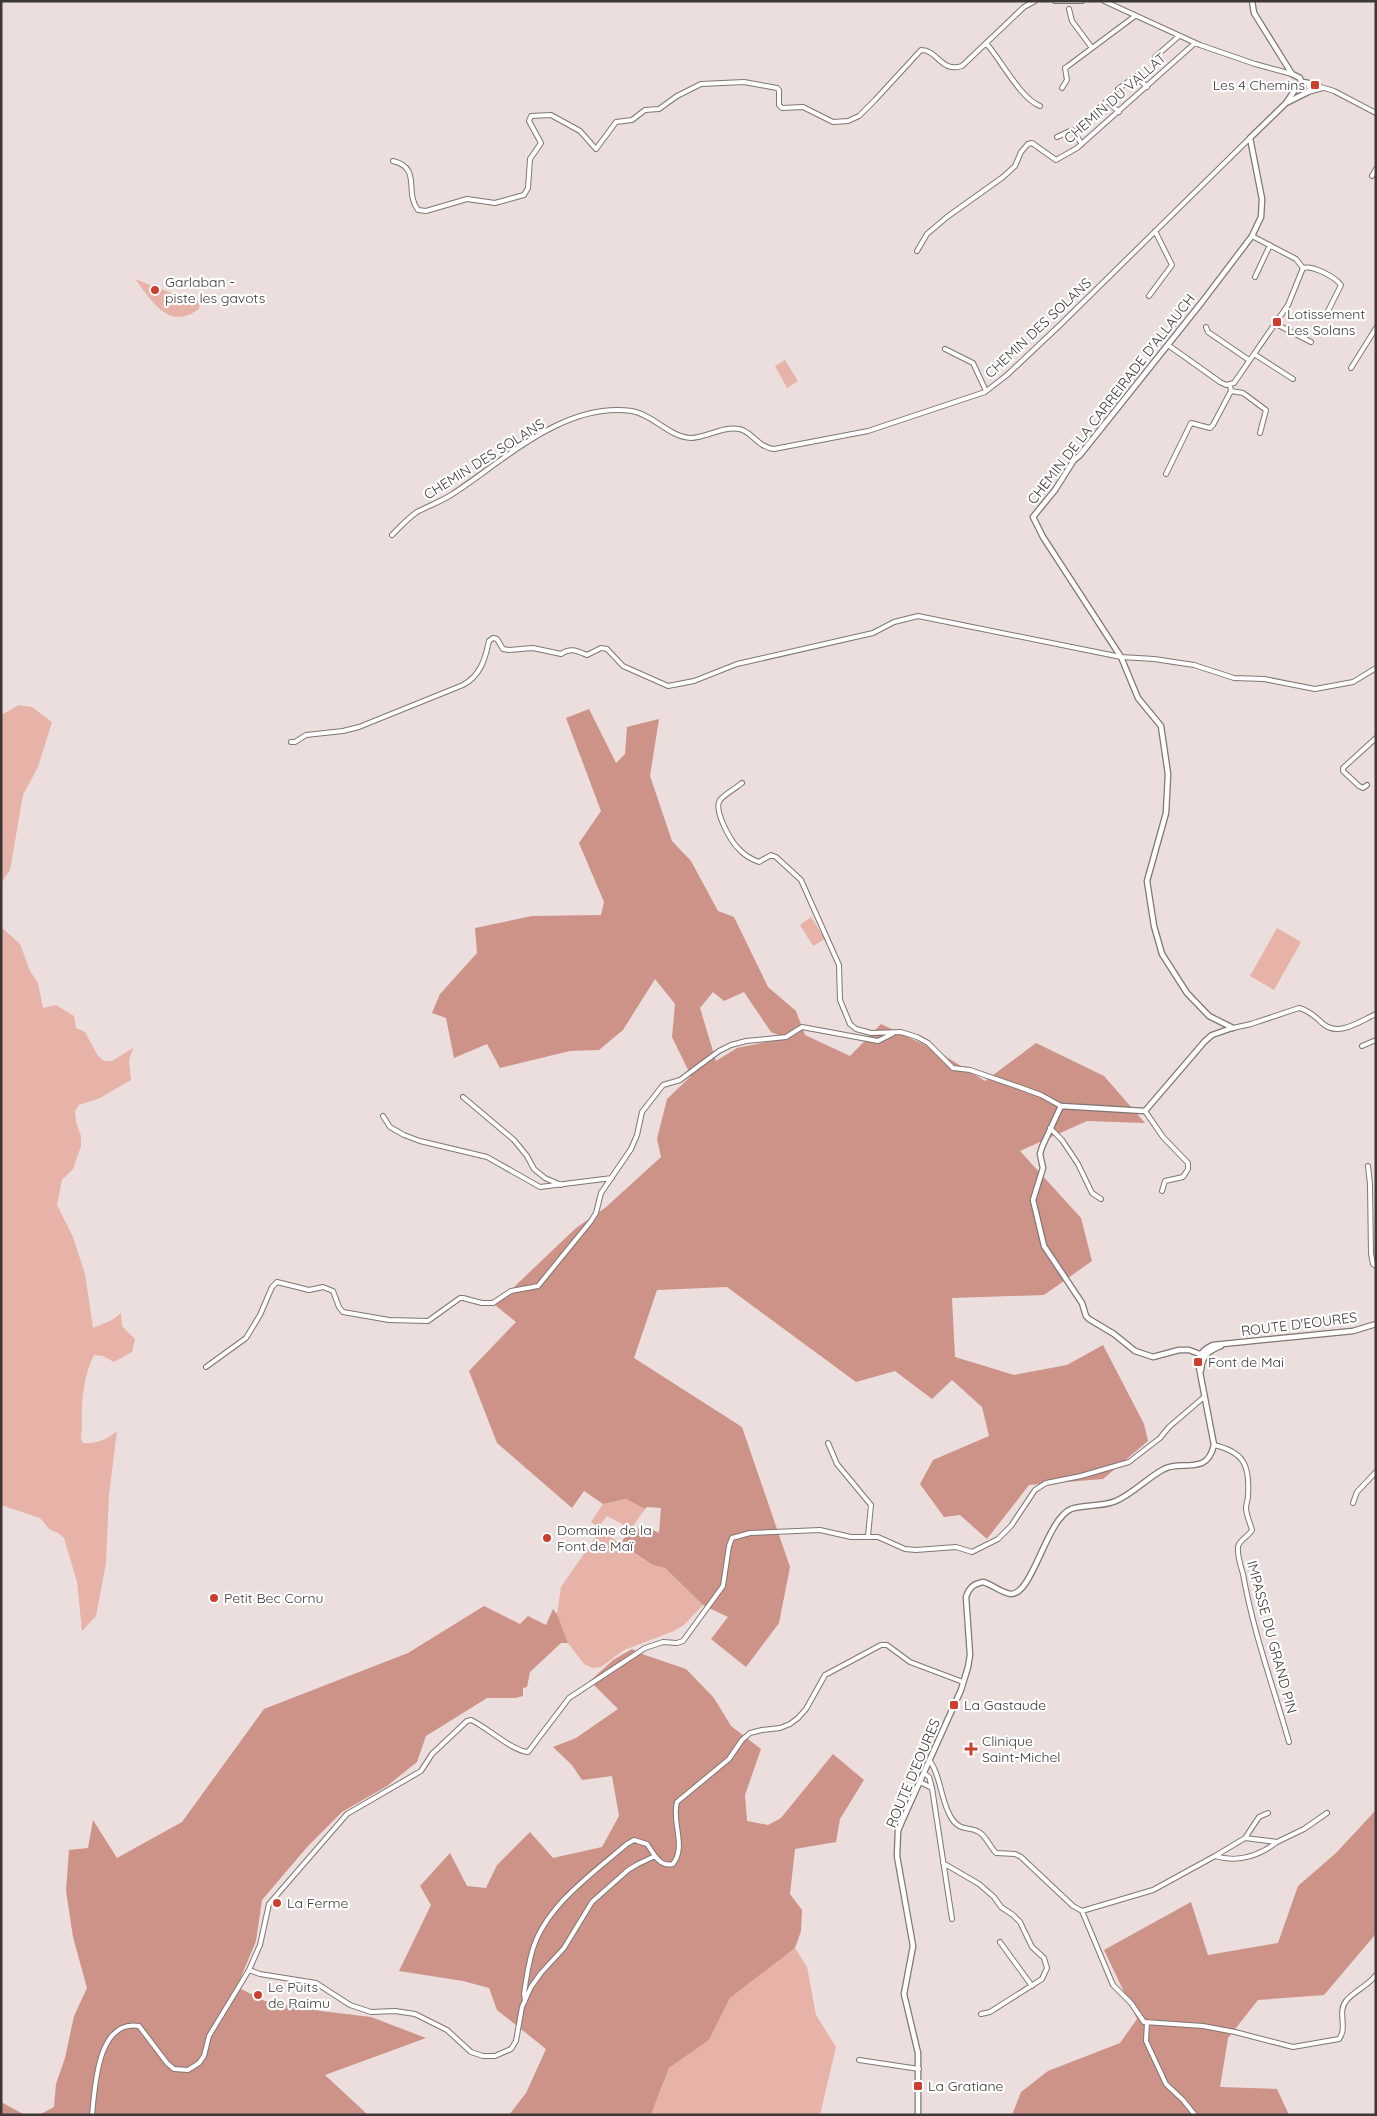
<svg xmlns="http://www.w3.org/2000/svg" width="1377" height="2116" font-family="Quicksand,sans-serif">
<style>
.green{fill:#e7b3a9}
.forest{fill:#cd9288;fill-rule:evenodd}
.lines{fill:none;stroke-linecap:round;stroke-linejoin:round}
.minor-casing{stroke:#807673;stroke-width:6}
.tertiary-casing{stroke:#807673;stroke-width:7}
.minor{stroke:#fff;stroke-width:4}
.tertiary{stroke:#fff;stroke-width:4.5}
.poi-dot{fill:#cc3f2f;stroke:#fff;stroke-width:2}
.labels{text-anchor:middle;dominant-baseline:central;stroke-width:4.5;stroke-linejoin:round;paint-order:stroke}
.poi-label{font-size:14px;fill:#3d3837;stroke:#fff;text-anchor:start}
.street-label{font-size:14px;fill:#3d3837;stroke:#fff}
</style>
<rect width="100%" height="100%" fill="#ebdedc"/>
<path class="green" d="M135,279L184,298L200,301L199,309C168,331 153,302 135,279Z
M785,360L798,381L787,388L775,366Z
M19,705L32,707L52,722L38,767L23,795L10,870L1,883V715Z
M811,917L825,939L813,946L800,925Z
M1,927L20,944L30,971L38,983L43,1008L56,1005L74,1016L76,1028L85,1032L98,1056L104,1061H112L133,1048L129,1061L131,1080L100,1098L79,1105L75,1111L76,1122L81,1136V1146L73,1169L62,1180L57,1205L73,1237L85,1274L93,1328L112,1320L121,1313L122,1326L135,1339L132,1352L114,1362L103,1356L94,1355C83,1377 81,1403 82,1428C82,1434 79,1437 83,1443C96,1444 107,1440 117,1431L109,1495L106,1563L96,1616L82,1631L77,1582L64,1538L58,1533L49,1529L40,1518L1,1505Z
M1277,928L1301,942L1274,990L1250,976Z
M626,1499L645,1509L631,1529L607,1516L598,1527L591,1522L603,1504Z
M601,1529L628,1550L653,1565L665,1568L703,1605L684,1625L674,1631L624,1650L601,1667L592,1668L584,1664L568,1643L557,1614L561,1587Z
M795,1948L807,1967L816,2015L836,2047L820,2115H653L652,2112L669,2068L709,2040L730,1998Z"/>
<path class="forest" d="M589,709L616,763L625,754L627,727L659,719L650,776L672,841L691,861L718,911L734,917L768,987L796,1011L805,1035L850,1056L881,1024L937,1051L985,1081L1036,1043L1104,1076L1145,1123L1087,1121L1020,1151L1081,1218L1092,1261L1044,1295L952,1298L955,1357L1014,1375L1067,1365L1103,1345L1144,1424L1148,1441L1103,1479L1029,1485L987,1539L960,1515L944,1517L920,1484L933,1460L989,1436L982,1407L952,1380L932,1399L895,1371L856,1382L727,1287L657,1290L634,1358L742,1427L790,1567L779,1623L746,1667L711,1639L728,1617L703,1605L665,1568L653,1565L620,1544L631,1529L649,1528L659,1533L661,1508L647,1507L645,1509L626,1499L603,1504L584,1491L572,1508L497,1443L469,1371L516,1322L495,1305L576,1228L605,1208L661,1157L657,1139L667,1099L691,1076L672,1037L675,1004L655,979L623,1030L599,1050L570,1051L500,1068L487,1044L454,1058L446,1018L432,1013L440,994L477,953L475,928L532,916L601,915L604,902L579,843L601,811L566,718ZM713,992L724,1001L744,992L771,1032L787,1038L737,1048L716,1061L700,1008Z
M484,1606L520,1624L528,1616L546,1625L553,1609L557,1614L568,1643H561L530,1672L527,1687L523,1688V1696L515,1698H487L426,1736L417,1762L387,1786L342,1812L308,1846L262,1900L256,1941L237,1987L265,2001L321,2011L371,2017L426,2038L325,2075L368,2115H39L54,2107L56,2084L65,2058L74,2016L87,1988L73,1937L66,1891L69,1850L88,1848L93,1820L117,1858L182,1822L264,1709L408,1653Z
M632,1649L639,1653L686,1669L714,1698L731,1726L761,1749L745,1795L747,1821L768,1825L781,1818L833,1754L864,1780L840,1819L836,1842L795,1849L790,1894L802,1910L801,1931L795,1948L730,1998L709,2040L669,2068L652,2112L653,2115H509L526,2093L546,2049L497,2010L489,1988L463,1981L399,1971L431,1905L420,1886L450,1853L467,1886L486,1888L497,1865L530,1832L553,1858L602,1847L619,1816L612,1776L582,1780L572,1765L553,1747L576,1738L618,1709L590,1681L613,1660Z
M1376,1810V1932L1374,1936L1324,1995L1258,2000L1228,2038L1220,2087L1277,2089L1289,2115H1012L1021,2092L1048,2071L1120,2043L1137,2019L1104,1950L1191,1902L1208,1955L1278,1943L1298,1886L1336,1853Z
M1,2102L25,2115H1Z"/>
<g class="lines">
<defs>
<path id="minor" d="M1055,1H1082
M1104,1L1200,45L1255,64L1292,74
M1069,9L1072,21L1092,48
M986,43C1001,60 1020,98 1040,106
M1155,57L1179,36
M1308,83L1334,91L1376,113
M1062,88L1067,80L1065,68L1068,66L1135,16
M1118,89L1136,76L1147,87
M1308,92L1323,88
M1092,114L1107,101L1119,112
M1057,137L1072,130L1082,144
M393,161C422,168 404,192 418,210L426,211L467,199L495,203L524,195L528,188L530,159L541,143L529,121L531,116L551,115L580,131L596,149L616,122L632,120L645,110L659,109L677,96L701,84L744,82L777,88L779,90V105L782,108L803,107L833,122L848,121L859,116L875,100L921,50C938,50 941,73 962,66L1024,7L1035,1
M1372,176L1376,169
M917,251L927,234L947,217L1003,177L1015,166L1021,152L1028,144L1032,143L1056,160L1077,148L1195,43
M1303,268C1313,265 1335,277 1341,285L1327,313
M1255,277L1270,245
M1149,296L1172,265L1155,231
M1276,324L1311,342
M1206,327L1208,332L1249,360
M1168,345L1220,382L1226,385L1234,383L1288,305L1303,268L1296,259L1252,236
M945,349L973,363L986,391
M1254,354L1293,379
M1351,368L1376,328
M1231,391L1243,393L1266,410L1260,433
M1166,474L1191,423L1210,428L1213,425L1231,391L1230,385
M392,535C400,527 408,518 417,512C428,506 440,502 451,495C504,461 564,401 632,411C654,415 669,437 691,438C706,438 722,426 739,429C752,431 757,447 774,449L868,431L985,392L1007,375L1060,325L1250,138
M291,742H295L306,735L343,731L359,727L463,685C480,676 485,660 489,641L493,638L497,639L503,649L509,650L533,648L561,654C571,647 577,651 587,655L601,648L607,649L623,666L668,686L694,681L737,664L873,633L894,622L918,616L1121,657L1154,659L1194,665L1234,678L1264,679L1315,689L1353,682L1376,668
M742,783C736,788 725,794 720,800C713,810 731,842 739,849C744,855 751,859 759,862L771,855L776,857L801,880L839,965L840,1000L850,1024L856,1029L871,1033L901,1032L917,1037L928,1043L953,1068L970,1070L1022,1088L1041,1095L1061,1106
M1367,785L1363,788L1359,786L1343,771V768L1376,738
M1233,1028L1251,1024L1299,1008C1308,1010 1315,1016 1322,1023C1338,1038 1360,1021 1376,1014
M1362,1046L1376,1040
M463,1097L514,1140L527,1156L534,1169L545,1178L561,1185
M1145,1111L1163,1137L1188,1163V1169L1183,1177L1165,1181L1162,1191
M383,1116L390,1127L404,1135L420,1141L487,1157L540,1187L612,1178
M1050,1128L1062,1140L1078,1164L1092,1193L1101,1199
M1368,1166L1370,1184L1371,1254L1373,1264L1376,1266
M206,1367L246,1338L260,1315L272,1287L277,1282L309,1290L323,1287L333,1291L339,1307L343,1312L389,1320L428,1321L460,1298H463L482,1303H493L511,1291L538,1286L591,1221L596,1213L601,1193L631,1149L637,1135L642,1112L663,1085L680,1080L719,1051L731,1045L746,1041L786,1037L802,1027L878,1041L892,1034
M828,1443L837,1464L871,1505L868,1536
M1214,1445C1244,1452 1250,1465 1248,1496C1248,1500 1246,1504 1246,1508C1246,1514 1250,1523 1252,1530C1249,1536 1239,1540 1238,1547C1237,1555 1241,1567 1243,1574C1253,1631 1273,1686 1289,1742
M1353,1503L1357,1492L1376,1472
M930,1761C942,1778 940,1801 952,1819C961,1832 969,1826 979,1832C986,1836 990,1847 996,1853L1015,1854L1021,1857L1073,1906L1082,1911L1153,1890L1215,1856C1237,1863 1259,1856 1277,1842L1245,1838
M924,1773L929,1777L932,1788L952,1919
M920,1782L932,1788
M1277,1842L1304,1829L1327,1813
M1215,1856L1245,1838L1259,1817L1268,1813
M943,1863L979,1884L994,1897L1001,1907L1013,1915L1020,1922L1032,1947L1044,1958L1047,1968L1042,1979L990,2012L981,2014
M1082,1911L1113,1985L1131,2003L1144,2022L1203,2026L1235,2032L1293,2047L1339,2039C1348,2028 1337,2012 1346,2001C1354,1991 1368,1986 1376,1975
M1000,1942L1032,1986
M249,1970L260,1974L316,1983L350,2005L371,2012L395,2011L415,2014L447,2030L471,2052L483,2056H495L511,2049L516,2041L522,2007L531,1987L541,1973L564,1948L592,1902L628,1870L638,1864L655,1856C660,1863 665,1866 673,1864C687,1846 671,1822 677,1802L729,1759L742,1740L750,1733L762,1730L780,1728L790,1724L798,1718L806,1709L825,1675L881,1645H887L910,1662L963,1682
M525,2001L524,1994C526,1980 528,1966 532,1952C544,1907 593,1873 627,1844L634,1840L647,1844L655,1856
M1147,2022L1146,2041L1166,2084L1183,2100L1195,2115
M859,2060L919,2069
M92,2115C95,2088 97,2019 139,2026L167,2063L174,2069L188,2070L199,2063L204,2056L209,2036L249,1970L260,1945L269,1904L347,1814L421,1771L432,1754L467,1721L471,1720C487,1727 512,1751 528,1752L569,1698L645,1648L663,1642L677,1643L683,1641L723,1586L729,1546L732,1538L750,1533L820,1530L851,1537H878L905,1549L916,1550L956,1547L972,1552L998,1539L1011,1526L1035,1490L1046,1483L1081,1476L1129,1462L1160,1438L1169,1427L1204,1397"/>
<path id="tertiary" d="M1252,1L1254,13L1292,74L1300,78L1301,82
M1233,1028L1209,1016L1187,993L1162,954L1154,926L1147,881L1166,813L1168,774L1161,726L1138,698L1121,657L1043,537L1033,517L1055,490L1074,460L1080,455L1202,302L1252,236L1261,217L1262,199L1250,138L1286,103L1299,84L1303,82L1308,83L1310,89L1308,92L1286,103
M1205,1356L1189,1350H1179L1153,1357L1135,1351L1114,1334L1089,1319L1086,1316L1082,1303L1044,1246L1033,1200L1043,1168L1040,1154L1042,1147L1061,1106L1145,1111L1205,1041L1212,1035L1232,1028
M1201,1370C1202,1356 1208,1351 1221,1346
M918,2115V2053L904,1994L913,1946L897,1856L898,1831L903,1819L961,1690L968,1667L970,1655L966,1597C969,1588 973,1584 983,1582C992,1584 1001,1593 1011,1594C1033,1594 1046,1520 1071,1509C1086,1504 1102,1507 1116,1501C1134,1493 1147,1478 1164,1469C1176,1463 1189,1468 1202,1463C1209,1460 1212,1453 1214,1445L1198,1362C1200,1352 1205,1349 1213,1345L1353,1331L1376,1324"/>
</defs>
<use href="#minor" class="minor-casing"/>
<use href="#tertiary" class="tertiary-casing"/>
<use href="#minor" class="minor"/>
<use href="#tertiary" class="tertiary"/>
</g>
<g class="poi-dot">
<rect x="1310" y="80" width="10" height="10" rx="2.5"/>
<circle cx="155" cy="290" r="5"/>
<rect x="1272" y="317" width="10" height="10" rx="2.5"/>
<rect x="1193" y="1357" width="10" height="10" rx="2.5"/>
<circle cx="547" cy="1538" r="5"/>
<circle cx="214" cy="1598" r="5"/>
<rect x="949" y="1700" width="10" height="10" rx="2.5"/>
<path d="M968.5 1741.5h5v5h5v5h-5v5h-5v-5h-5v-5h5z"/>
<circle cx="277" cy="1903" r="5"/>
<circle cx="258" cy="1995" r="5"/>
<rect x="913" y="2081" width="10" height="10" rx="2.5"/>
</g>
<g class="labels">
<g class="poi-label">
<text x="1305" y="85" text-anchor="end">Les 4 Chemins</text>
<text x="165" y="282">Garlaban -<tspan x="165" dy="16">piste les gavots</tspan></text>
<text x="1287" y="314">Lotissement<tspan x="1287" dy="16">Les Solans</tspan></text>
<text x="1208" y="1362">Font de Mai</text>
<text x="557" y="1530">Domaine de la<tspan x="557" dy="16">Font de Maï</tspan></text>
<text x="224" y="1598">Petit Bec Cornu</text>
<text x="964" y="1705">La Gastaude</text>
<text x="982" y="1741">Clinique<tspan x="982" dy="16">Saint-Michel</tspan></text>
<text x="287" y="1903">La Ferme</text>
<text x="268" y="1987">Le Puits<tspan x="268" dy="16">de Raimu</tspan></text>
<text x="928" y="2086">La Gratiane</text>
</g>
<g class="street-label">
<text transform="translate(1115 98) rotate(-41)">CHEMIN DU VALLAT</text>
<text transform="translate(1038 328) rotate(-43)">CHEMIN DES SOLANS</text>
<text transform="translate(1111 399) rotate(-52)">CHEMIN DE LA CARREIRADE D'ALLAUCH</text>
<text transform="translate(484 459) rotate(-32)">CHEMIN DES SOLANS</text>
<text transform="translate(1299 1324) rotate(-7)">ROUTE D'EOURES</text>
<text transform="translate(1272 1637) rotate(75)">IMPASSE DU GRAND PIN</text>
<text transform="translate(913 1773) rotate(-67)">ROUTE D'EOURES</text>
</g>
</g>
<rect width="1377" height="2116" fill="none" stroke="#3d3837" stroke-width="5"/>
</svg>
